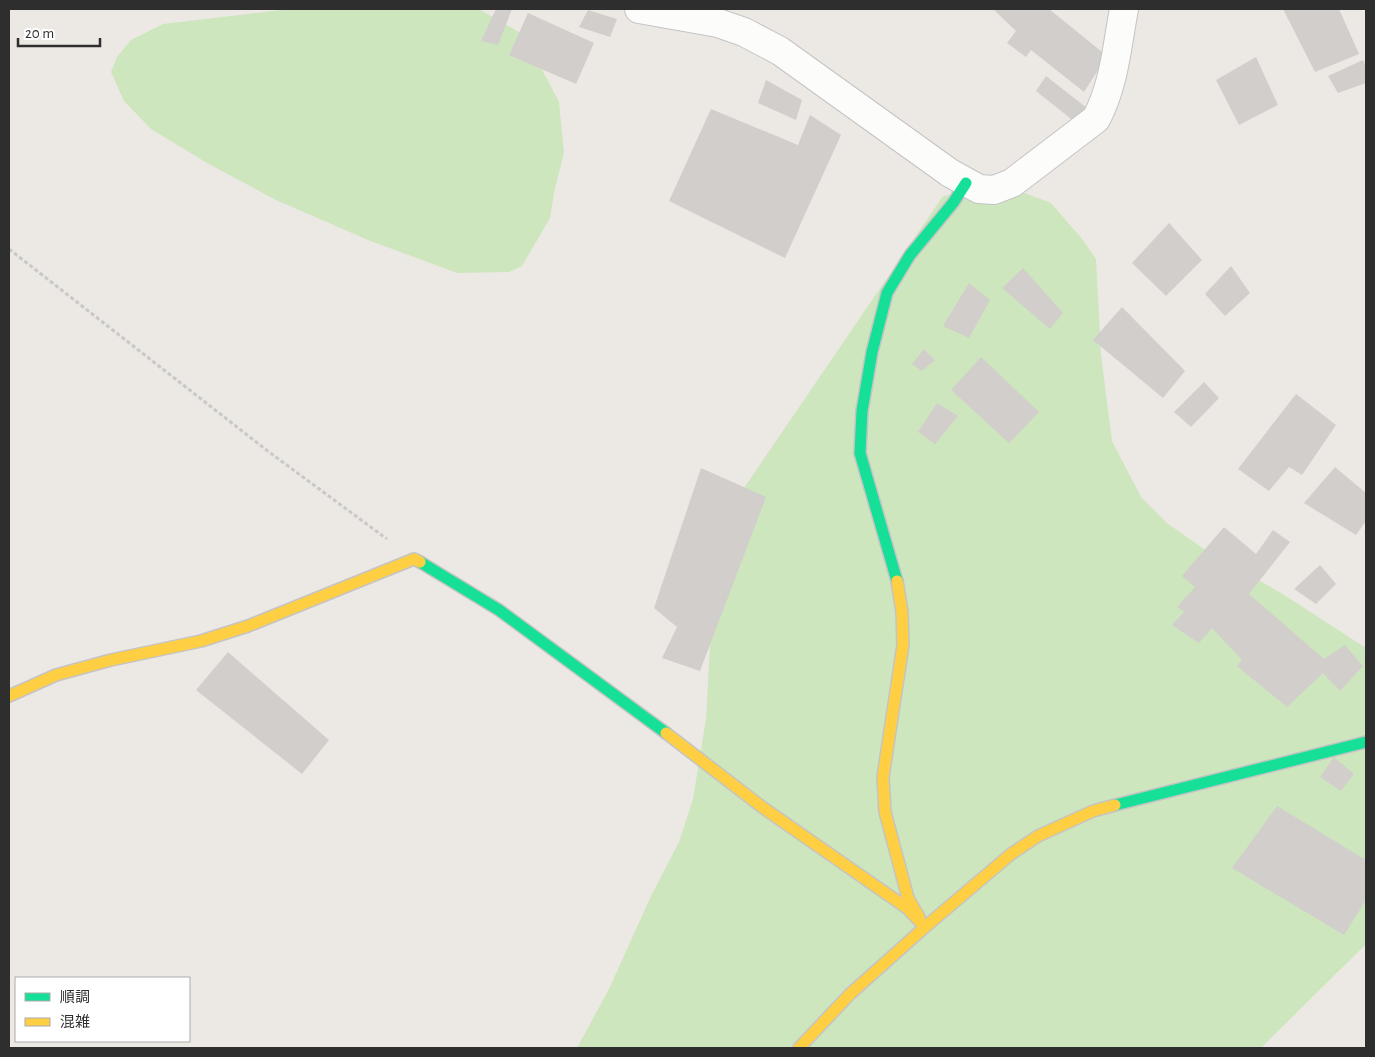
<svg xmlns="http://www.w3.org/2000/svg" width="1375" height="1057" font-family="'Alegreya Sans','Noto Sans JP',sans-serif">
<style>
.green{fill:#cee6be}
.building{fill:#d1cecb}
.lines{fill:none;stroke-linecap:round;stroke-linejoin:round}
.street-casing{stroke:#c5c4c5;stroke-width:30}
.fast-casing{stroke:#c5c4c5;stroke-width:14}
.slow-casing{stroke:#c5c4c5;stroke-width:14}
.path{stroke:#c9c9c8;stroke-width:3;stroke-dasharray:4 2.5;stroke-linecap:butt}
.street{stroke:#fcfcfb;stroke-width:28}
.fast{stroke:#16e098;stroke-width:11}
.slow{stroke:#ffcf43;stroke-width:11}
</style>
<rect width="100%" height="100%" fill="#ece8e4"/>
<path class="green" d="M289,9H479L524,35L559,102L564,153L554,193L550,218L522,266L509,272L457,273L368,240L276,200L207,163L151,129L124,101L111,72L117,57L131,40L163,24Z
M1009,187L1051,203L1083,240L1096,259L1101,354L1112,441L1141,497L1167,523L1201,547L1281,593L1366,648V944L1261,1048H577L609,989L651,896L679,842L693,799L706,719L711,628L729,510L943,196Z"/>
<path class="building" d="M496,9H512L498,45L481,41Z
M996,9H1049L1107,56L1084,92L1031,50L1026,57L1007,43L1016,31L995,11Z
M1283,9H1339L1359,54L1315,72Z
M588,10L617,19L610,37L579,27Z
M528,13L594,43L576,84L509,55Z
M1256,57L1278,105L1239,125L1216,80Z
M1363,60L1366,67V83L1338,93L1328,76Z
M1046,76L1092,112L1080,126L1036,91Z
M766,80L802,100L796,120L758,103Z
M711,109L798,145L810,115L841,135L785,258L669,201Z
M1169,223L1202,260L1166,296L1132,263Z
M1231,266L1250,293L1225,316L1205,294Z
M1023,268L1063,313L1050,329L1002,288Z
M969,283L990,300L969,338L943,326Z
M1122,307L1185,371L1163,398L1093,340Z
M924,349L935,360L922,371L912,364Z
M981,357L1039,412L1009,443L951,390Z
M1204,382L1219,398L1191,427L1174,412Z
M1296,394L1336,425L1302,475L1289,467L1269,491L1238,469Z
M937,403L958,416L935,444L918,432Z
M1335,467L1366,493V521L1356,535L1304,503Z
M701,468L766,497L700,671L662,658L677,627L654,608Z
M1224,527L1256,554L1273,530L1290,542L1249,594L1324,659L1345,645L1363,666L1340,691L1323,673L1287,707L1237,666L1242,660L1212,628L1199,643L1172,625L1184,612L1177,607L1195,587L1182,576Z
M1320,565L1336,584L1316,604L1294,589Z
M228,652L329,740L302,774L196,690Z
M1334,757L1354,774L1341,791L1320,777Z
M1277,806L1366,860V900L1344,935L1232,868Z"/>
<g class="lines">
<defs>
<path id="street" d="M639,9L718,23L744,32L780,51L950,173L979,189L994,190L1012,183L1096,119C1114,86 1117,46 1124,9"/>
<path id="fast" d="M420,562L499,610L666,733
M897,581L860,453L862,411L872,352L887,293L910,255L953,203L966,183
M1115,805L1366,742"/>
<path id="slow" d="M897,581L902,612L903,645L883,777L885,812L908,898L919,917
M9,696L56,675L111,660L201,641L248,626L414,559L420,562
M666,733L762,807L907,908L925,927
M799,1048L850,994L925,927L1011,854L1038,836L1093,811L1115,805"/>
</defs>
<use href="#street" class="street-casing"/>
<use href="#fast" class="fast-casing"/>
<use href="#slow" class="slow-casing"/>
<path class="path" d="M9,249L269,452L387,539"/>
<use href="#street" class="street"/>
<use href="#fast" class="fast"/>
<use href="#slow" class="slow"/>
</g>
<rect width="1375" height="1057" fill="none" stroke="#2e2e2e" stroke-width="20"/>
<rect x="15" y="977" width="175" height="65" fill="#ffffff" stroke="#ababab"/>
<rect x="25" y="993" width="25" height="8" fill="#16e098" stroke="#ababab"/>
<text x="60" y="1002" font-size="15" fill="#2e2e2e">順調</text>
<rect x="25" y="1018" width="25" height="8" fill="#ffcf43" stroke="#ababab"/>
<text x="60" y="1027" font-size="15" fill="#2e2e2e">混雑</text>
<path d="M18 38v8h82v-8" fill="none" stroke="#2e2e2e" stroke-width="2.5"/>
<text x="25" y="38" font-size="15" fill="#2e2e2e" stroke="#ffffff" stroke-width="4" paint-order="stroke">20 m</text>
</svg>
